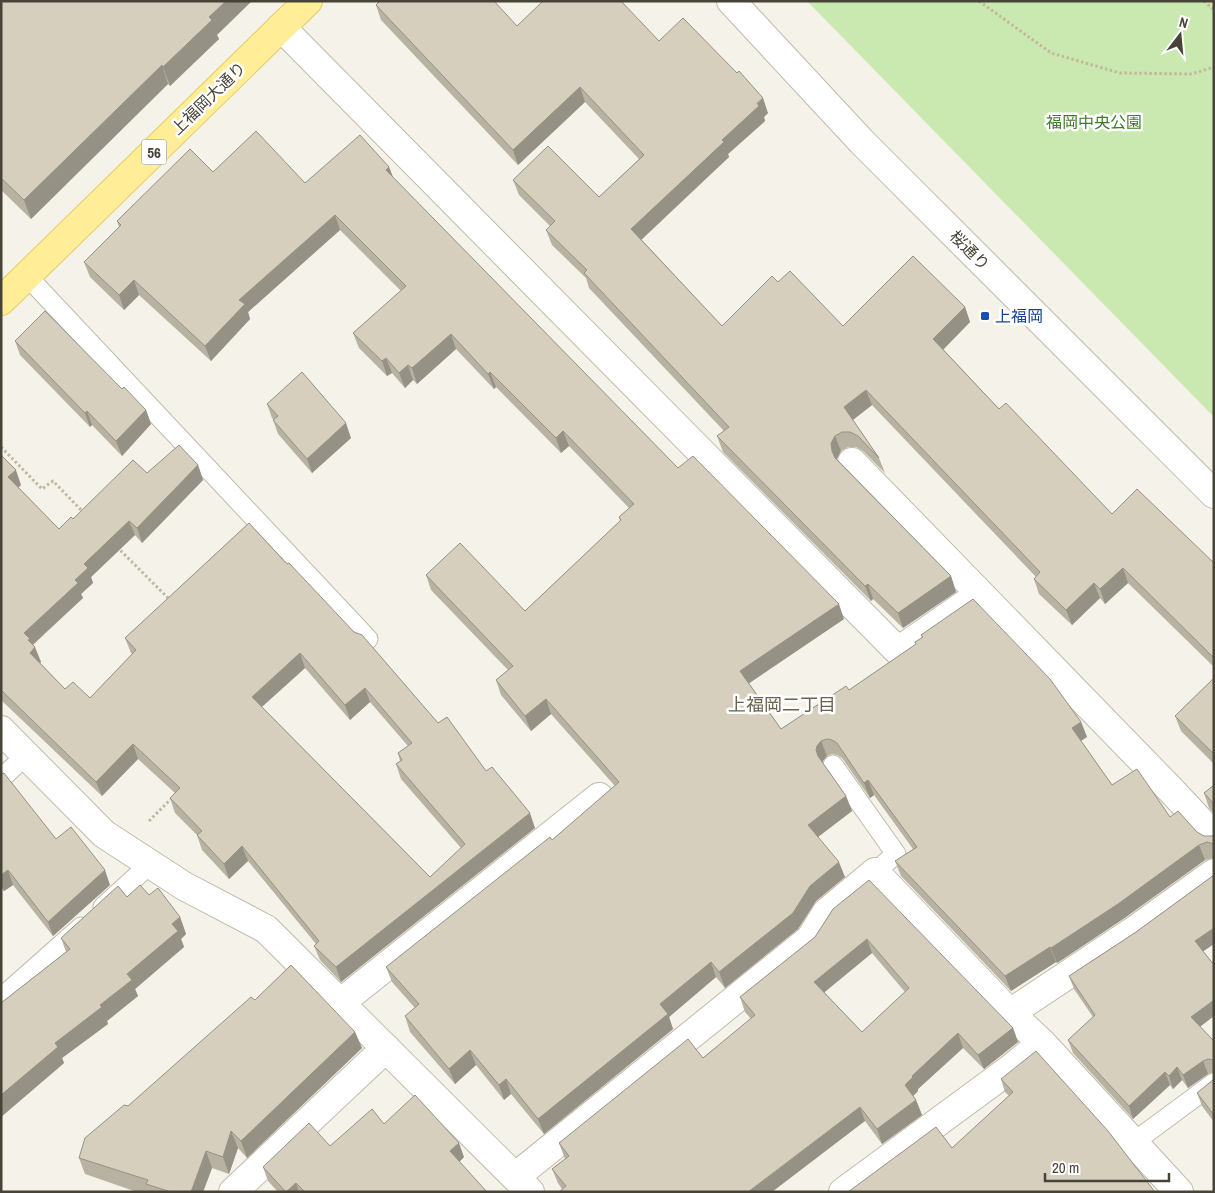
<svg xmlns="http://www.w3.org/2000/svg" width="1215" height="1193" font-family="'Archivo Narrow','Noto Sans JP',sans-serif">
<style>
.green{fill:#cae9b1}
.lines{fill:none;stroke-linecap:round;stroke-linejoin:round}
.service-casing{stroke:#c0bbab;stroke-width:21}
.minor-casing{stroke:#c0bbab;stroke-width:30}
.tertiary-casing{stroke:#c0bbab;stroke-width:30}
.primary-casing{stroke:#e6cd65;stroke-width:30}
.path{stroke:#c2b99c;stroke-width:3;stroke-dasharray:2.5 2.5;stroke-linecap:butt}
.service{stroke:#fff;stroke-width:19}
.minor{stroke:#fff;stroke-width:28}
.tertiary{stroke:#fff;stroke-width:28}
.primary{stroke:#ffed97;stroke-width:28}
.wall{fill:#b8b2a3;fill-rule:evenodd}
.shaded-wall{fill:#969185}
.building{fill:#d6cfbe;stroke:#969185;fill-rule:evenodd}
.transit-dot{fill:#1a4fb4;stroke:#fff;stroke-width:2}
.labels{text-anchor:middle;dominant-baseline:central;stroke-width:5;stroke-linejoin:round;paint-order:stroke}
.shield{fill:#fff;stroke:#7f7b73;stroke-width:1}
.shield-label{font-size:15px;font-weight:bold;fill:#484337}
.street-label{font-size:16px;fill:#484337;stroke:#fff}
.park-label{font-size:16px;fill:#3f7c28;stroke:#fff}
.transit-label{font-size:16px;fill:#164399;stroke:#fff;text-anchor:start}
.neighbourhood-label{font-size:18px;fill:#6b634e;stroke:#fff}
</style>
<rect width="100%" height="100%" fill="#f5f2e9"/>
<path class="green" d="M807,1H1214V417Z"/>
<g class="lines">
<defs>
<path id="service" d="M27,276L368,639
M833,765L896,854L875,872
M1,779L26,755
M103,907L150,864
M1,998L81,927
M1134,1142L1214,1083"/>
<path id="minor" d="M281,27L898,651L980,594
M852,462L1171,790L1214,836
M1,730L104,834L184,886L266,929L530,1192
M340,1003L599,797
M1010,1013L1132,932L1214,873
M515,1177L810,939L826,913L875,872L1010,1013L1042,1043L1179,1192
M233,1192L386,1048
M843,1192L1010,1069L1042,1043"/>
<path id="tertiary" d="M731,1L862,142L1214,494"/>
<path id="primary" d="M1,301L308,1"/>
</defs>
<use href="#service" class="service-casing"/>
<use href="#minor" class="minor-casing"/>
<use href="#tertiary" class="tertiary-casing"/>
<use href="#primary" class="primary-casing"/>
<path class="path" d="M979,1L1051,53L1120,73L1192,74L1214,67
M1204,1L1214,10
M1,447L42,489L53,481L85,514
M117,547L171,601
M149,821L173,797"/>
<use href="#service" class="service"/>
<use href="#minor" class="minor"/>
<use href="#tertiary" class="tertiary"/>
<use href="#primary" class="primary"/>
</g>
<path class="wall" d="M1,1L217,35L219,39L170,86L168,84L31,219L1,190Z
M376,5L517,26L659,41L768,113L764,117L765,121L728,154L729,157L641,239L722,326L778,282L843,326L965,307L970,322L943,349L999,409L1112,514L1214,563V667L1128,583L1105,604L1100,598L1072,625L1039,594L1034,579L1036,577L872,405L853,420L879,458L885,473L863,451L856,447H848L841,451L837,459L951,576L956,592L903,628L873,599L871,601L723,452L717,436L724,431L589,288L586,278L552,245L546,230L550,226L519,195L513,180L599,197L639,159L585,102L518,165L381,20Z
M389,167L393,178L678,468L844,619L749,683L781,729L849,690L916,645L915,642L922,638L921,635L1081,722L1087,737L1081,741L1112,785L1204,836H1212L1214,835V858L1205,860L1123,919L1057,963L1056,962L1011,991L901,876L895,861L913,849L874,795L870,798L842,758L837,755L832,754L827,756L822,762L846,796L852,811L818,837L845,877L816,901L798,929L725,988L716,977L669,1017L673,1029L544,1134L511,1094L504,1100L476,1065L455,1084L410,1032L405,1016L415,1008L392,982L386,967L552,840L615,786L551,714L531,731L501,695L496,680L508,670L431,590L426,575L525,611L620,521L619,517L629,508L569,446L561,453L496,387L494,389L456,349L417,384L413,380L405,388L392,373L387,376L359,348L353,333L401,291L340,230L248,312L250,319L211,361L139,295L124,310L90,277L84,262L119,227L117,221L213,172L305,183Z
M15,341L122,389L146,410L151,424L122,456L92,425L90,427L20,355Z
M267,404L351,438L312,473L278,434L273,420H274L272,418Z
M1,455L21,485L18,487L59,529L147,473L198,465L203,480L142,543L135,535L91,577L93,583L81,594L83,598L33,645L41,662L40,663L65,689L90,698L132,654L131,653L125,638L249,523L438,723L486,771L535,828L341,982L320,960L314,946L316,944L248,861L229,879L202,850L197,835L175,813L170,798L175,793L138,759L102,796L1,700ZM305,668L350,720L370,702L408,746L398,753L400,761L396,764L401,779L461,848L430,877L262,707Z
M1214,678V764L1181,731L1175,716Z
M1,774L56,839L110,885L53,936L13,885L4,891L1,888Z
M1214,785V813L1209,808L1204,793Z
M1214,875V944L1203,951L1200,1027L1214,1041V1072L1208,1074L1188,1088L1182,1080L1173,1089L1170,1085L1133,1119L1073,1053L1068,1040L1093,1017L1074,989L1069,976L1136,932Z
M149,895L180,917L186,934L181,939L184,947L135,989L138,996L107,1021L108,1024L62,1058L64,1063L1,1117V1003L66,952L61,938L127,897Z
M833,909L1013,1028L1018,1042L984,1069L963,1048L918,1089V1091L913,1096L916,1100L922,1115L882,1144L865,1121L562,1189L558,1183L552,1169L565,1159L559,1143L703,1058L751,1019L745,1012L740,997L815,937ZM872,953L905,992L862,1032L824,992Z
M255,1000L355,1032L362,1048L247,1158L238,1148L229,1174L212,1168L203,1192H137L85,1174L79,1158L128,1106Z
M1001,1079L1155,1192L952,1148L1009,1096L1005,1092Z
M1214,1079V1122L1202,1106L1197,1093Z
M384,1124L464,1157L459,1162L487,1192H278L268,1181L263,1167L330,1146Z"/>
<path class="shaded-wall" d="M226,1H252L217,35L219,39L170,86L163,67L209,17Z
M162,65L168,84L31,219L24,200Z
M580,87L585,102L518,165L513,150Z
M763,98L768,113L764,117L765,121L728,154L729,157L637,244L631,229Z
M389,167L395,182L386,170Z
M335,215L340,230L248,312L250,319L211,361L205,346L239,300Z
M134,280L139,295L124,310L119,295Z
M965,307L970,322L939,354L933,339Z
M451,334L456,349L417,384L412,368Z
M386,358L392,373L387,376L382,361Z
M408,365L413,380L405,388L399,373Z
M490,372L496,387L494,389L488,374Z
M866,390L872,405L850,422L844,407Z
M146,410L151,424L122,456L116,441Z
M87,411L92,425L90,427L85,413Z
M346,423L351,438L312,473L307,459Z
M563,431L569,446L561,453L556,438Z
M835,436L841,451L837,458V466L832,451L831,443Z
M198,465L203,480L142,543L137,528Z
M16,470L21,485L14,492L8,477Z
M129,521L135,535L91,577L93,583L81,594L83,598L32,645L35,647L41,662L35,668L30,653L24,633L75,580L84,564Z
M1123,568L1128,583L1105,604L1100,589Z
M951,576L956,592L903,628L898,613Z
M1094,583L1100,598L1072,625L1066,610Z
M868,584L873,599L871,601L865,586Z
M839,604L844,619L745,686L740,671Z
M300,653L305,668L257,711L252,697Z
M365,688L370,702L350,720L345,705Z
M546,699L551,714L531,731L525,716Z
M1081,722L1087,737L1077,743L1072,728Z
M821,741L827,756L823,761L822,766L816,750L817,746Z
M133,744L138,759L102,796L96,782Z
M868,780L874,795L870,798L864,783Z
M846,796L852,811L814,840L808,825Z
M530,813L535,828L341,982L336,967Z
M1199,845L1205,860L1123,919L1057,963L1051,948Z
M242,846L248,861L229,879L224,864Z
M839,862L845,877L816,901L798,929L725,988L719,972L810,886Z
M8,870L13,885L4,891L1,884V875Z
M105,870L110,885L53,936L48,922Z
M180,917L186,934L181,939L184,947L135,989L138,996L107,1021L108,1024L62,1058L64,1063L1,1117V1095L55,1043L100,1005L172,924Z
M1214,928V944L1199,954L1195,941Z
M867,939L872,953L820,996L814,982Z
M1050,947L1056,962L1011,991L1005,976Z
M711,962L716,977L669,1017L673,1029L544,1134L538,1119L660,1004Z
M1214,1000V1016L1196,1030L1191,1017Z
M1013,1028L1018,1042L984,1069L978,1055Z
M355,1032L362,1048L247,1158L241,1141Z
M958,1033L963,1048L918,1089V1091L910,1099L905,1085L912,1076Z
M470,1050L476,1065L455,1084L449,1069Z
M1203,1061L1208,1074L1188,1088L1183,1075Z
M1177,1067L1182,1080L1173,1089L1169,1076Z
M1165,1072L1170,1085L1133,1119L1129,1106Z
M506,1079L511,1094L504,1100L499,1085Z
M916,1100L922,1115L882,1144L877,1129Z
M860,1107L865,1121L772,1192H748Z
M231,1131L238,1148L229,1174L223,1157Z
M459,1143L464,1157L455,1166L450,1151Z
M206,1151L212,1168L203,1192H191Z
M296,1183L299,1192H286Z"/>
<path class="building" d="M1,1H226L209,17L212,20L163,67L162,65L24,200L1,178Z
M380,1H494L517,26L543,1H621L659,41L683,18L737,73L739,71L763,98L757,103L759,106L722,140L724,142L631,229L722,326L772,276L778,282L790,271L843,326L913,256L965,307L933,339L999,409L1006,403L1112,514L1137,489L1214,563V658L1123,568L1100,589L1094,583L1066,610L1034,579L1040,572L866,390L844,407L879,458L858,436L850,432H842L835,436L831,443L832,451L835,458L951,576L898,613L868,584L865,586L717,436L729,427L584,273L587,270L546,230L555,221L513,180L548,146L599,197L644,155L580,87L513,150L376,5Z
M256,131L305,183L360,135L389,167L386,170L678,468L693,456L839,604L740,671L781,729L846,686L849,690L916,644L915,642L923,637L921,635L973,599L1050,679L1081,722L1072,728L1112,785L1137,769L1170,817L1178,811L1197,832L1204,836H1212L1214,835V844L1207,842L1199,845L1118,904L1051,948L1050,947L1005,976L895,861L917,847L868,780L864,783L837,743L832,740L827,739L821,741L817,746L816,750L818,756L846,796L808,825L839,862L810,886L793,913L719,972L711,962L660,1004L668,1014L538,1119L506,1079L499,1085L470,1050L449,1069L405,1016L419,1004L386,967L550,837L552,840L619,782L546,699L525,716L496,680L513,666L426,575L460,543L525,611L621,520L619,517L634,504L563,431L556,438L490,372L488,374L451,334L412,368L408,365L399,373L386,358L382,361L353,333L406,286L335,215L239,300L245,304L205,346L134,280L119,295L84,262L121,225L117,221L190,149L213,172Z
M45,311L122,389L124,387L146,410L116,441L87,411L85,413L15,341Z
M302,372L346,423L307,459L273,420L278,416L267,404Z
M179,445L198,465L137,528L129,521L84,564L88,568L75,580L78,583L24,633L30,639L28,640L35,647L30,653L65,689L73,682L90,698L136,650L125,638L249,523L287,564L289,563L354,632L362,635L438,723L447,717L486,771L492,767L530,813L336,967L314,946L319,941L242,846L224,864L197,835L202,831L170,798L180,788L133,744L96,782L1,690V455L16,470L8,477L59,529L71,517L73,519L133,460L147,473ZM300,653L345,705L365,688L412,743L398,753L402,760L396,764L465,844L430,877L252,697Z
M1214,678V754L1175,716Z
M4,773L56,839L71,827L105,870L48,922L8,870L1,875V774Z
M1214,785V804L1204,793Z
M1214,875V928L1195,941L1214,965V1000L1191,1017L1214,1041V1060L1208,1059L1203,1061L1183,1075L1177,1067L1169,1076L1165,1072L1129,1106L1068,1040L1095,1015L1069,976L1136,932Z
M869,880L1013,1028L978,1055L958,1033L912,1076L913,1077L905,1085L916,1100L877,1129L860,1107L748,1192H559L566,1186L552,1169L569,1156L559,1143L688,1039L703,1058L755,1015L740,997L815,937L833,909ZM867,939L909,988L862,1032L814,982Z
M140,885L149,895L158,888L180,917L172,924L178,931L127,974L132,980L100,1005L102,1007L55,1043L58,1047L1,1095V1003L70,949L61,938L118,886L127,897Z
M291,965L355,1032L241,1141L231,1131L223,1157L206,1151L191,1192H171L146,1184L148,1180L79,1158L85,1138L124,1105L128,1106L251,997L255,1000Z
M1036,1051L1108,1131L1155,1192H848L936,1127L952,1148L1013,1092L1001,1079Z
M1214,1079V1115L1197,1093Z
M415,1095L459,1143L450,1151L487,1192H305L296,1183L286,1192L263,1167L309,1123L330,1146L372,1109L384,1124Z"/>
<rect class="transit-dot" x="980" y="311" width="10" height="10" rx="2.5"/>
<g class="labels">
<rect class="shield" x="141.5" y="139.5" width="25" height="25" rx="4"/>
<g class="shield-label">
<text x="154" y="152">56</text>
</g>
<g class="street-label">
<text transform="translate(208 98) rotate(-44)">上福岡大通り</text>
<text transform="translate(970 250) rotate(45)">桜通り</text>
</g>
<g class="park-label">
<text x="1094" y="122">福岡中央公園</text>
</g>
<g class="transit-label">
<text x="995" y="316">上福岡</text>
</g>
<g class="neighbourhood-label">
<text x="782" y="704">上福岡二丁目</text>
</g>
</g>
<rect width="1215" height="1193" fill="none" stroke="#484337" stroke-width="5"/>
<g transform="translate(1180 35) rotate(16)" stroke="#ffffff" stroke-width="4" paint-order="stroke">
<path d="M0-4L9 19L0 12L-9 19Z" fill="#484337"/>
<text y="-8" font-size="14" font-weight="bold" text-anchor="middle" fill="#484337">N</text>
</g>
<path d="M1045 1173v8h124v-8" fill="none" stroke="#484337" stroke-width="2.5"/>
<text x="1052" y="1173" font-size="15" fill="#484337" stroke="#ffffff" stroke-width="4" paint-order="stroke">20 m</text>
</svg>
